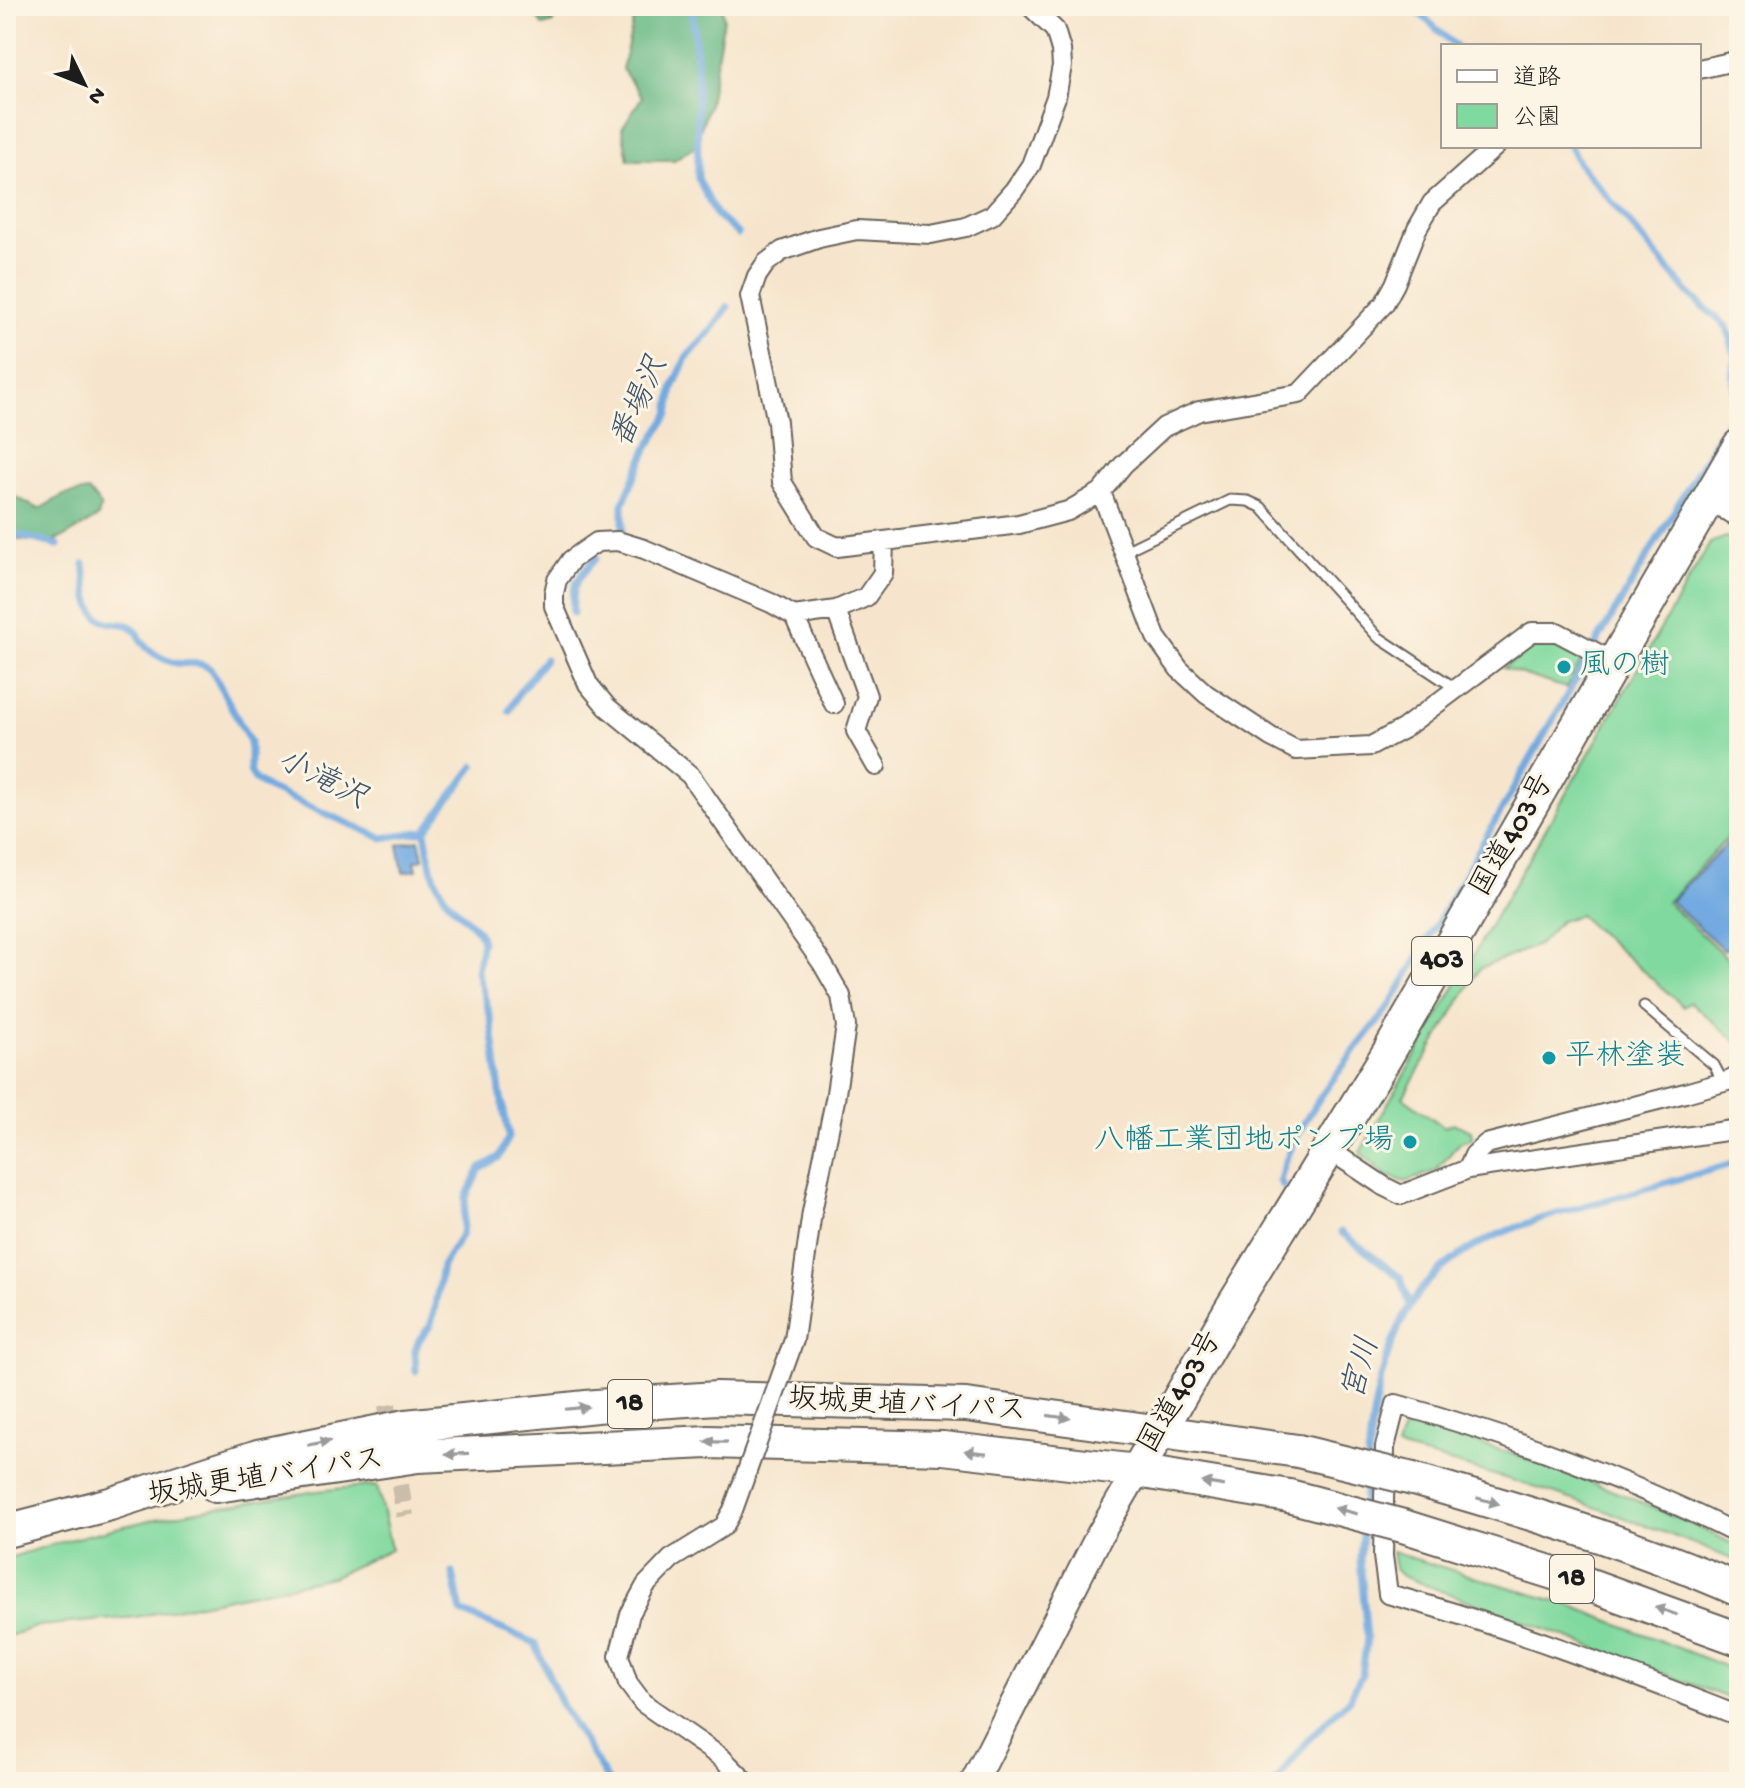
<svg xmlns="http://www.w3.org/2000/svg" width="1745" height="1788" font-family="'Gochi Hand','Klee One',sans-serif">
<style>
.green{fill:#80d99e;stroke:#4e7a5d;stroke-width:2}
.forest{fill:#68b985;stroke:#426a50;stroke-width:2}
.water{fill:#72aae1;stroke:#47637e;stroke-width:2}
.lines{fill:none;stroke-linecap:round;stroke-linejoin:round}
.stream{stroke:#72aae1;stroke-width:7}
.minor-tunnel{stroke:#cabda9;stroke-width:18;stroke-dasharray:18 9;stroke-linecap:butt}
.service-casing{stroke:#68625a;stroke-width:13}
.minor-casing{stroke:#68625a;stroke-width:22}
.tertiary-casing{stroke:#68625a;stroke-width:28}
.secondary-casing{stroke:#68625a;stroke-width:30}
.trunk-casing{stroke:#68625a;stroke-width:36}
.service{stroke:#fff;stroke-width:9}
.minor{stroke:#fff;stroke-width:18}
.tertiary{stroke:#fff;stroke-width:24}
.secondary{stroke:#fff;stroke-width:26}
.trunk{stroke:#fff;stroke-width:32}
.minor-bridge-casing{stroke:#68625a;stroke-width:22;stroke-linecap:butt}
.trunk-bridge-casing{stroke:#68625a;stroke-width:36;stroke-linecap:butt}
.minor-bridge{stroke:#fff;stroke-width:18}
.trunk-bridge{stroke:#fff;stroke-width:32}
.oneway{fill:#999}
.culture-dot{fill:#0f9aa8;stroke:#fcf5e5;stroke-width:3}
.labels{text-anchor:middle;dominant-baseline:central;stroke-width:6;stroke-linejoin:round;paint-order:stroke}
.shield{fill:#fcf5e5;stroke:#5f5d58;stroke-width:2}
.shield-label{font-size:28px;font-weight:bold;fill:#1c1c1c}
.culture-label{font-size:30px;fill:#0d838f;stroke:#fcf5e5;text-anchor:start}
.street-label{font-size:30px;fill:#1c1c1c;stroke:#fcf5e5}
.water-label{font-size:32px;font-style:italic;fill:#3e556b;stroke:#fcf5e5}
</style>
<rect width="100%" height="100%" fill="#fcf5e5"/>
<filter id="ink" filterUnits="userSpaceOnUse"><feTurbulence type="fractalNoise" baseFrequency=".0125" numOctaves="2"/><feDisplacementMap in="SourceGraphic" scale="16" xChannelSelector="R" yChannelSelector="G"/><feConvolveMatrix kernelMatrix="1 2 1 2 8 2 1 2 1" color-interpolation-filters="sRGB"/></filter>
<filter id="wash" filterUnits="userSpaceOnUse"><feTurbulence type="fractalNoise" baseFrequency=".006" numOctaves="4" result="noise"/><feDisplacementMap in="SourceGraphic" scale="32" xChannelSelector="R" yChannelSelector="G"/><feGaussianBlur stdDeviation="1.8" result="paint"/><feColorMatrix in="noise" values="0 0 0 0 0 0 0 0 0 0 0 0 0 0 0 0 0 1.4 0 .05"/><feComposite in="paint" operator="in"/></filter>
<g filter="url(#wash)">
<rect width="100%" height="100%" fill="#f6e5cc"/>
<path class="green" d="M1726,537L1739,543V826L1667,902L1739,969V1062L1737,1042L1690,1002L1684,1007L1579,915L1560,921L1540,944L1479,969L1403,1097L1444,1127L1453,1123L1471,1131L1472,1139L1460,1142L1436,1171L1405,1182L1385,1175L1360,1152L1710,543Z
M1544,645L1555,646L1582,660L1566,688L1503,668L1532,648Z
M1414,1422C1525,1457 1634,1494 1739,1547V1562C1628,1516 1514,1478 1397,1448L1402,1431Z
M377,1486L391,1549L332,1577L136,1617L38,1626L6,1637V1559C87,1532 171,1514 256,1501C296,1494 336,1487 377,1486Z
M1392,1552L1575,1607L1739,1672V1702L1402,1576L1395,1569Z"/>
<path class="forest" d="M529,6H554L553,23L543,26Z
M637,6H722L724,18L709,104L695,146L674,160H628L622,128L642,97L622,69Z
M88,491L101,505L98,517L64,537L47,543L6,538V492L39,509L64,495Z"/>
<path class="water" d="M1739,832V940L1724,950L1670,901Z
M419,840L423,859L415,861L417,870L403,872L398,845Z"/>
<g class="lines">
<path class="stream" d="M692,6L697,63L698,178L716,215L738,234
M1412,6L1455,46
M1570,146L1578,162L1689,294L1727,327L1734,351
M623,529V503L647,449L669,414L673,388L686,358L711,331L728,307
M6,532L58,545
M84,564C87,585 86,622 114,623C123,624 130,623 136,631C141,636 138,636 142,642C149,651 161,659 172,662C186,667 201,658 212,671L250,742V771L255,780L269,789L382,838L425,831
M573,613C571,585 578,577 596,558
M509,711L518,694L545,659
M425,831L474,766
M1283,1186L1280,1181C1294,1120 1352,1055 1390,1006L1600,637L1735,408L1733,367L1739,339
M1341,1232L1401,1278L1410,1306
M416,1371L415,1351L419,1340L430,1326L433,1317L442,1266L462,1234L466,1197L479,1170L499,1157L509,1136L500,1092L491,1019L477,971L482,941L479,932L447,900L438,885L431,867L425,831
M1368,1458C1372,1409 1383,1355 1407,1311C1446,1239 1538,1219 1610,1199C1653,1187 1696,1174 1739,1162
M1364,1506L1367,1474
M453,1573L461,1612L535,1643L562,1706L609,1782
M1276,1782L1309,1739L1350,1698L1362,1674L1367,1638L1360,1560L1363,1522"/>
</g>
</g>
<g filter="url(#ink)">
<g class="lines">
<path class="minor-tunnel" d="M387,1405L405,1516"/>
<defs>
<path id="service" d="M1123,552L1230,500L1248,501L1261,507L1378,637L1455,688
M1644,1006L1714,1065L1723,1082"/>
<path id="minor" d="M1030,6L1055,30L1061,50L1062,66L1056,97L1031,165L1014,190L992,215L966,227L931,234L857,230L819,238L782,251L766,263L757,276L750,296L777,422L782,482L816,537L837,547L1019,524L1068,511L1101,492L1123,465L1164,427L1199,411L1299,394L1384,304L1395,284L1417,229L1432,203L1496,146
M1699,69L1739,60
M1101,492L1156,637L1179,669L1206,694L1271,737L1296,750L1371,746L1403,729L1532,632H1557L1614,662
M836,610L867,696L856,731L876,766
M794,616L834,704
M1328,1149L1385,1187L1401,1195L1468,1169L1474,1155L1486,1144L1685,1093L1731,1080L1739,1075
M1468,1169L1739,1129
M794,1340L812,1212L835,1100L846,1026L841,996L822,963L690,775L607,707L588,684L554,606V593L557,580L571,560L597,542L618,541L644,549L771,603L794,616L836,610L866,597L883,573L884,541
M733,1510L724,1526L671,1559L646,1585L630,1614L619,1656L628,1683L643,1703L722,1758L746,1782
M1739,1535C1630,1480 1514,1437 1396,1404L1385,1447L1383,1556L1388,1594C1508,1626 1623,1671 1739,1716"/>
<path id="tertiary" d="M1710,497L1739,515"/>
<path id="secondary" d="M974,1782L1099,1536L1137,1471"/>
<path id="trunk" d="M1137,1471L1229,1312L1387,1055L1739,446
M1413,1479C1524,1511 1633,1543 1739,1590
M216,1486L418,1456L708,1442L943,1448L1137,1471L1289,1496
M1403,1526L1579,1581L1739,1639
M6,1531L110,1504L258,1456L406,1426L596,1406L717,1398L966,1405L1298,1451"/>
</defs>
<use href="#service" class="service-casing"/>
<use href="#minor" class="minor-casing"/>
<use href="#tertiary" class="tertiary-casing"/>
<use href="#secondary" class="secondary-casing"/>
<use href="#trunk" class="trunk-casing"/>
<use href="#service" class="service"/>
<use href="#minor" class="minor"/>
<use href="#tertiary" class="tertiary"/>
<use href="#secondary" class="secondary"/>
<use href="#trunk" class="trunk"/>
<defs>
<path id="minor-bridge" d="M733,1510L794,1340"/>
<path id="trunk-bridge" d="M1298,1451L1413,1479
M1289,1496L1403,1526"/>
</defs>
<use href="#minor-bridge" class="minor-bridge-casing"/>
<use href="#trunk-bridge" class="trunk-bridge-casing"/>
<use href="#minor-bridge" class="minor-bridge"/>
<use href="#trunk-bridge" class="trunk-bridge"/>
</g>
<defs><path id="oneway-solid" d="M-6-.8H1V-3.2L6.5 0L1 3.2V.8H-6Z" transform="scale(2)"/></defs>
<g class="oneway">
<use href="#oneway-solid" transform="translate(577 1408) rotate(-6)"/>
<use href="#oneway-solid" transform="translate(1059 1417) rotate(8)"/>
<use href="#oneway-solid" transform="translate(716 1442) rotate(-179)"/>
<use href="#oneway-solid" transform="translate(319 1443) rotate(-11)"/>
<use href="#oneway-solid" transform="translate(976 1452) rotate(-173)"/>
<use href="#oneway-solid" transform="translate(457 1454) rotate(177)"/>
<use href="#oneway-solid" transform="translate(1213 1484) rotate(-171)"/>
<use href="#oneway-solid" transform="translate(1488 1501) rotate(16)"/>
<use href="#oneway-solid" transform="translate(1346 1511) rotate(-165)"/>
<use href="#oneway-solid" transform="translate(1666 1611) rotate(-161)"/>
</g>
</g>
<g class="culture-dot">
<circle cx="1564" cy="667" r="8"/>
<circle cx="1549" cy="1058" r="8"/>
<circle cx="1410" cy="1142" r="8"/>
</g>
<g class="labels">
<g class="shield">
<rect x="1412" y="937" width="60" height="48" rx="6"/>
<rect x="608" y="1380" width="44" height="48" rx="6"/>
<rect x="1550" y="1555" width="44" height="48" rx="6"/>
</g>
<g class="shield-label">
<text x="1442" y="961">403</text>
<text x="630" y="1404">18</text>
<text x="1572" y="1579">18</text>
</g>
<g class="culture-label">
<text x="1580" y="667">風の樹</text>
<text x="1565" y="1058">平林塗装</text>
<text x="1394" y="1142" text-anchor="end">八幡工業団地ポンプ場</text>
</g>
<g class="street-label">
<text transform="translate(1514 836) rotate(-60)">国道403号</text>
<text transform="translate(1182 1393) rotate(-60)">国道403号</text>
<text transform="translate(907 1407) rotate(3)">坂城更埴バイパス</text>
<text transform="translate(266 1479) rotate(-9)">坂城更埴バイパス</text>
</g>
<g class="water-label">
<text transform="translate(641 403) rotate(-66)">番場沢</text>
<text transform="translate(321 781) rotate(27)">小滝沢</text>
<text transform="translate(1363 1369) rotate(-74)">宮川</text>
</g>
</g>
<rect width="1745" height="1788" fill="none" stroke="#fcf5e5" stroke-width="32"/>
<rect x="1441" y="44" width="260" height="104" fill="#fcf5e5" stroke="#a29e95" stroke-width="2"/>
<rect x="1457" y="70" width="40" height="12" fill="#ffffff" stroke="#a29e95" stroke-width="2"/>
<text x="1513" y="84" font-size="24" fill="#1c1c1c">道路</text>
<rect x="1457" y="104" width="40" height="24" fill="#80d99e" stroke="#a29e95" stroke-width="2"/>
<text x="1513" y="124" font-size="24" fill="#1c1c1c">公園</text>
<g transform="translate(84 84) rotate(133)" stroke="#fcf5e5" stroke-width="6" paint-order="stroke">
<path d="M0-6L14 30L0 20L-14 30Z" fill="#1c1c1c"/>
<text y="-12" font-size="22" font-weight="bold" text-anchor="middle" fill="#1c1c1c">N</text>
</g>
</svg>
